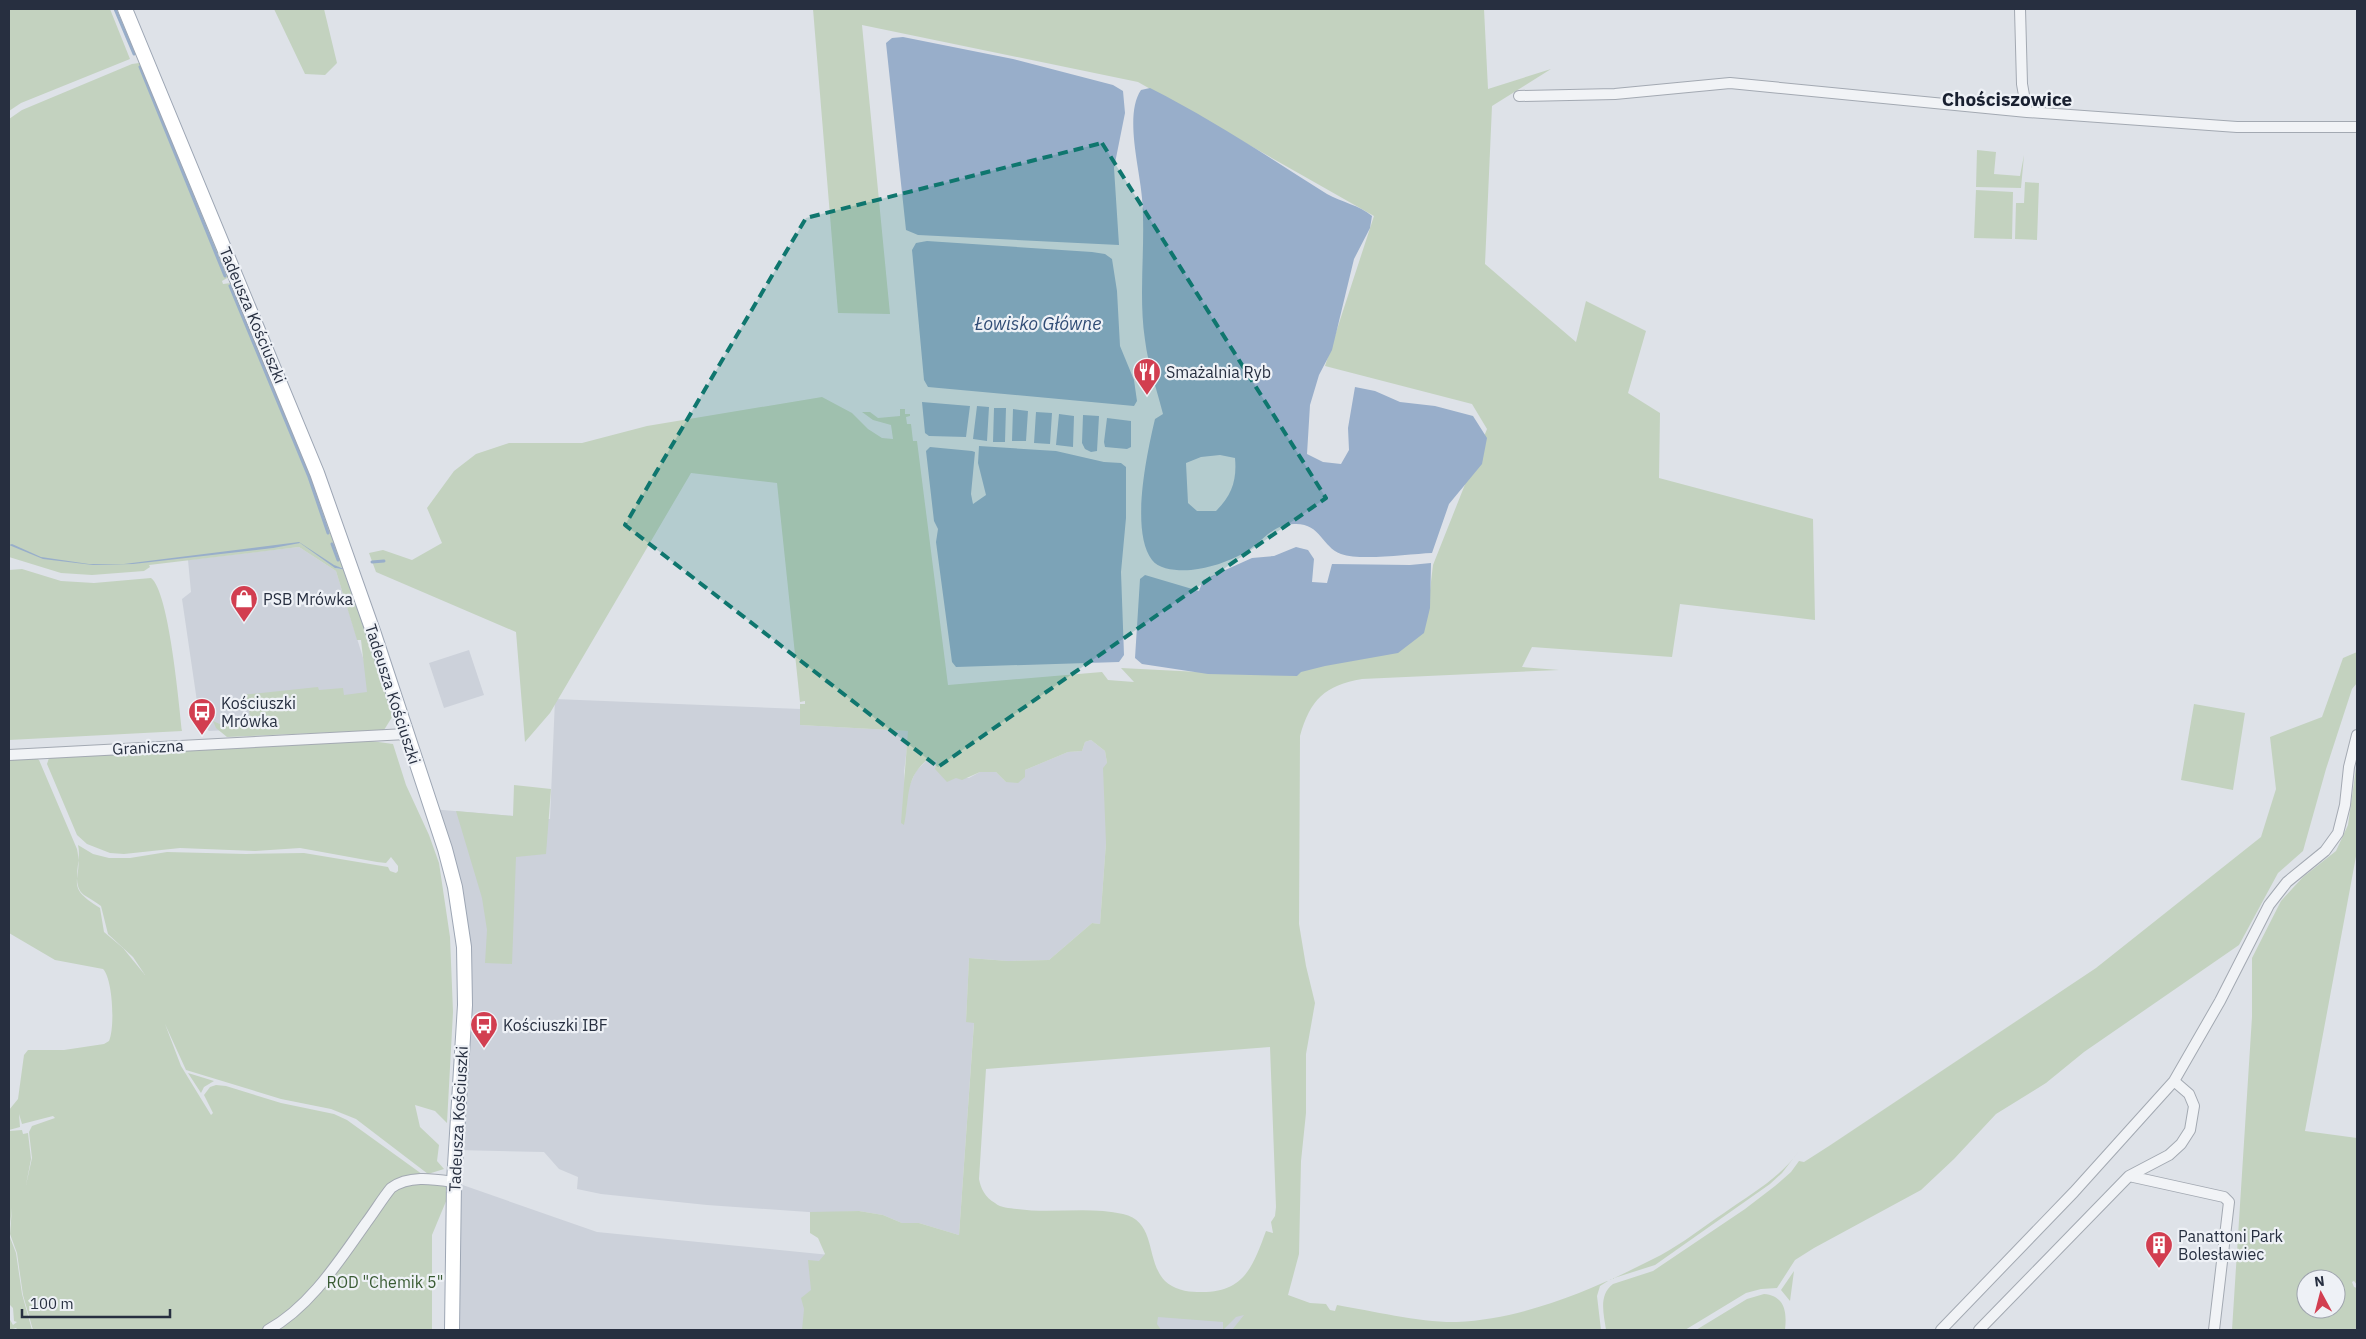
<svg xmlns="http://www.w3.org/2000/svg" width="2366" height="1339" font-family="'IBM Plex Sans',sans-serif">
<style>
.built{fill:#ccd1da}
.green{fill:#c3d2bf;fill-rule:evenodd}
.water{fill:#98aeca;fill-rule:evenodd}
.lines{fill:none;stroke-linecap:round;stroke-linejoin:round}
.stream{stroke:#98aeca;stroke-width:3}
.minor-casing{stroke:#a3a9b2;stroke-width:12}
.major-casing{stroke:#9da6b4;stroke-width:16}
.minor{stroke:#f1f3f6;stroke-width:10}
.major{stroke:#fff;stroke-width:14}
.marked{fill:#0f766e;fill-opacity:0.2;stroke:#0f766e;stroke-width:4;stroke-dasharray:10 6;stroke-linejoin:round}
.labels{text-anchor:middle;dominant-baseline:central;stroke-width:4.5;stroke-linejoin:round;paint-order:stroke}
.street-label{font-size:16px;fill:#272f40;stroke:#eef1f6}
.poi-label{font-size:16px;fill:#272f40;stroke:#eef1f6;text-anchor:start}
.park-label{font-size:16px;fill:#3a5c34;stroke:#eef1f6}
.water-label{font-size:18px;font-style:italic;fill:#304c75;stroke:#eef1f6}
.quarter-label{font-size:19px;font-weight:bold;fill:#192030;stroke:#eef1f6}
</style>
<rect width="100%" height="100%" fill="#dee2e8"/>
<path class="built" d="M299,547L336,571L383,722L209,731L200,722L182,599L191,592L188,560Z
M469,650L484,695L444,708L429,663Z
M555,699L801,709L800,725L909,731L904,772L907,812V791L916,771L927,760L937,761L956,778H969L980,772H996L1006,782L1025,770L1068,752L1082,751L1085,742L1091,740L1105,751L1107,763L1106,843L1100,924L1092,923L1049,960L1008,961L969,958L966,1022H974L959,1235L919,1223H902L883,1215L859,1211L823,1213L707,1205L601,1194L577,1189L578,1177L559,1169L544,1152L456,1150L465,964L431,809L550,819Z
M454,1182L597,1232L970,1269L1326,1326L1325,1330H452Z"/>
<path class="green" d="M9,9H110L130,59L21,103L9,111Z
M274,9H324L337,63L325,75L305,74Z
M813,9H1484L1488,89L1551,69L1492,106L1485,264L1576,342L1586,301L1646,331L1628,393L1660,413L1659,478L1813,519L1815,620L1680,604L1672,657L1532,647L1522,667L1559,670L1362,679C1325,685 1310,700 1300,736L1299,924L1306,966L1315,1003L1306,1054V1113L1301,1161L1299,1254L1288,1295L1310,1303L1326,1304L1330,1310L1335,1311L1337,1305C1372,1311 1423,1323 1457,1322C1529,1318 1597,1288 1661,1255C1683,1243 1703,1227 1724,1213C1751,1194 1780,1178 1799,1151L1782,1173L1770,1184L1655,1265L1611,1279L1600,1286L1597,1296L1601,1330H1232L1244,1315L1236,1317L1223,1330V1322L1158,1317L1157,1324L1161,1330H802L804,1309L801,1298L811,1290L808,1260L819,1261L825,1254L818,1238L810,1233V1212L859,1211L883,1215L902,1223H919L959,1235L974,1023L966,1022L969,958L1008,961L1049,960L1092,923L1100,924L1106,843L1103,768L1107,763L1105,751L1091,740L1085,742L1082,751L1068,752L1025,770V777L1018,783L1006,782L996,772H980L962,780L956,778L947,782L935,769L937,761L927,760C904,779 910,799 904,825L901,823L908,731L800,725V704H805V701L800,702L777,483L691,473L550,713L525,742L516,632L376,572L369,553L383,550L412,560L442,543L427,508L454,471L476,454L509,443H582L647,426L822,397L852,413L868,429L882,438L893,439L891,425L873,420L862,412H870L878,418L900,416V409H905V414H910V416L906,417L907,424H911L913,441H917L948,685L1102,672L1108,680L1134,682L1121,668L1199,672L1428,607L1433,565L1487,429L1472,404L1325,366L1374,216L1138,82L862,25L890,314L838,313ZM1270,1047L1276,1207L1275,1216L1271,1222L1273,1233L1266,1231C1252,1269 1243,1294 1197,1292C1187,1292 1173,1289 1165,1281C1145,1260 1157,1222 1123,1214C1089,1206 1051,1214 1017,1209C1009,1208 1001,1208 995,1203C985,1197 981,1189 979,1179L986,1069Z
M139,63L142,64L229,277L222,281L223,284L231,283L298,437L346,569L335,566V568L347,570L394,714L384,730L227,737L216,728L213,721L224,726L246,724L250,720L248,700L241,695L318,687L319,690L343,688L344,695L367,692L361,640H357L336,571L299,547L149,565L150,567L144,571L92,575L61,573L9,557V119L22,110L132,64Z
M1977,150L1996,152L1994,174L2020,176L2024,155L2021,188L1976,187Z
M2025,182L2039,183L2037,240L2015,239L2016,203H2024Z
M1976,190L2013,192L2012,239L1974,238Z
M22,569L61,581L94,583L151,578C169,591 179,704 182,731L9,740V570Z
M2357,652V683L2352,689L2326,769L2303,851L2278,873L2239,945L2084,1052L2046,1083L1996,1114L1954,1159L1921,1190L1814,1248L1795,1260L1777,1288L1761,1289L1746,1293L1685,1330H1606C1604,1315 1598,1295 1613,1284L1653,1271L1745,1209L1775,1186L1791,1172L1799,1161L1804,1162L1829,1146L2096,968L2261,837L2276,789L2270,737L2322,717L2343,658Z
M2194,704L2245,713L2233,790L2181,780Z
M371,741L393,744L406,785L429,835L439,863L450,937L453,1012L447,1123L435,1111L415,1105L420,1127L439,1145L437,1161L444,1169L428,1174L356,1119L331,1109L281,1099L186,1070L165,1024L181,1066L211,1115L213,1113L204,1095L210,1087L216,1085L226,1086L281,1103L334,1114L347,1120L426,1177L400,1179L311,1291L264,1330H33L23,1295L17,1253L10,1234L12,1208L9,1232V1131L22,1130L23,1134L28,1133L31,1159L26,1185L32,1158L29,1132L32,1126L55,1118L53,1116L22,1124L19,1114L20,1127L9,1130V1110L18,1099L24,1055L28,1050H64L104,1044L109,1041C115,1028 113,979 103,969L55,960L9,933V758H36L39,760L77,849C84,882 62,885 100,908L104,932L123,948L145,975L133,957L108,934L101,906C96,902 90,899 84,895C70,884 82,860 78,845L93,854L109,858H130L167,852L246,854L304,853L388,867L390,871L396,873L398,871V866L391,857L386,863L377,862L300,848L255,851L180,848L124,854L110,853L87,844L77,835L47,764L50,755Z
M2357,761V851L2305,1131L2357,1138V1285L2354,1281L2352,1282L2354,1287L2357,1288V1330H2232L2252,1017V958L2281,901L2303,877L2336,851L2348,825ZM2306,1279H2336V1309H2306Z
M514,785L551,789L546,854L516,857L512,964L485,963L487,930L482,898L456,811L513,816Z
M188,1073L214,1081L204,1087L201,1093Z
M429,1182L442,1185L454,1182L432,1235V1330H279L398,1186Z
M9,1235L16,1253L22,1294L32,1330H18L16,1328L9,1330V1318L13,1325L17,1322L14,1321L13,1308L9,1304Z
M1794,1271L1790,1301L1781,1290Z
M1764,1294C1785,1296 1787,1312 1785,1330H1696L1747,1299Z"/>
<path class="water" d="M903,37L1013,59L1113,85L1123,91L1125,113L1114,168L1119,245L918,235L906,230L886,43L892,38Z
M1150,88C1211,119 1269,157 1327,194C1341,202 1359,205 1372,216L1370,228L1354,259L1332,350L1319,375L1310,405L1307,454L1323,462L1341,464L1349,450L1348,428L1355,387L1375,391L1400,402L1435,406L1473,416L1487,438L1482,464L1449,504L1432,553C1409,554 1361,561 1341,554C1322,547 1321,524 1296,524C1272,523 1262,543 1244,553C1227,562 1210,568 1191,570C1179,571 1159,570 1152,560C1130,531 1147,453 1155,419L1163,414C1157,390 1148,365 1145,340C1138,293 1146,245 1142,198C1140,169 1124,115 1141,90ZM1220,455L1235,458C1237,480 1232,495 1216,511H1197L1188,503L1186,463L1201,457Z
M927,241L1092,252L1105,254L1112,259L1117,291L1120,346L1134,380L1137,401L1134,406L928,387L924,380L912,250L916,243Z
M922,402L970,406L966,437L929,436L925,433Z
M977,406L989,407L987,441L973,439Z
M994,408H1006L1005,442H993Z
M1013,409L1028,411L1026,441H1012Z
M1036,412L1052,413L1050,444L1034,443Z
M1059,414L1074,416L1073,447L1056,445Z
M1083,415L1099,416L1097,451L1091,452L1085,449L1082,443Z
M1107,418L1131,421V447L1127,449L1105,447L1104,442Z
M979,446L1056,451L1104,462L1121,463L1126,467V518L1121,572L1124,655L1119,662L956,667L952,662L936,542L938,529L934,521L926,451L930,447L972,451L975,452L971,494L973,504L986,495L978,463Z
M299,542L334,565L347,570L335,568L300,543L273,548L133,564L93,565L43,559L9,545L12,544L41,557L89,564H124Z
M1296,547L1308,550L1314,559L1312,582L1327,583L1332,564L1410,565L1431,563L1430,608L1424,633L1398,653L1325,666L1301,672L1297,676L1208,674L1142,664L1135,658L1140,579L1145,575L1199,591L1203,580L1252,558L1274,556Z"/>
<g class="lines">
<path class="stream" d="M115,9L134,54
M140,67L225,276
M230,286L309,477L328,533
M332,544L338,560
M372,562L384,561"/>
<defs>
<path id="minor" d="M2020,9L2022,84L2027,112
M1519,96L1615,94L1730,83L2027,112L2237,127H2357
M9,755L406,734
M2129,1176L2224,1197L2229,1202L2214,1330
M268,1330C310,1307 339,1261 366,1223C375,1211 382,1199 391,1188C409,1175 433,1179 454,1182
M1941,1330L2074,1192L2174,1081L2220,1001L2269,905L2287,882L2325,851L2338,833L2345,805L2349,767L2357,735
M1979,1330L2129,1176L2169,1155L2181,1144L2190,1130L2194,1106L2189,1094L2174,1081"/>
<path id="major" d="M125,9L317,473L374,634L445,849L455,887L464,947L465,1005L454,1182L452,1330"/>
</defs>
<use href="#minor" class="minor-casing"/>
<use href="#major" class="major-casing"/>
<use href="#minor" class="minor"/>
<use href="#major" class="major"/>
</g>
<path class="marked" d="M1102,143L1326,498L938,767L625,525L806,218Z"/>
<defs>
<symbol id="restaurant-pin" viewBox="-11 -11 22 30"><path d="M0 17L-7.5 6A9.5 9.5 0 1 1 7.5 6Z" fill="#d23e50" stroke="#eef1f6"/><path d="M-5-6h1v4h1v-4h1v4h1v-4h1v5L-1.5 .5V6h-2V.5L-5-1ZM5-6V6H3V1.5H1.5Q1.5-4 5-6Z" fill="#fff"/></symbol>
<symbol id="shop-pin" viewBox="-11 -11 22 30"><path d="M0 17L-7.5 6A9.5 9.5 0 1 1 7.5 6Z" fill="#d23e50" stroke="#eef1f6"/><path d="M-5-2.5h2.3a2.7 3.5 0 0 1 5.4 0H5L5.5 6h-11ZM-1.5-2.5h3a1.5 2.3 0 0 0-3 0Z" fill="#fff"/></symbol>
<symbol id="bus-pin" viewBox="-11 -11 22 30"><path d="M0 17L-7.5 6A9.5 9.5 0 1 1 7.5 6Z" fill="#d23e50" stroke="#eef1f6"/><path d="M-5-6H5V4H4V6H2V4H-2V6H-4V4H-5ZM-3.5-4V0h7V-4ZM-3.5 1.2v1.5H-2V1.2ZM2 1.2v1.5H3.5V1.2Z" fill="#fff"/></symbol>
<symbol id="building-pin" viewBox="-11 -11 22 30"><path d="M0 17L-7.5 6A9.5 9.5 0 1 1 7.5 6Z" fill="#d23e50" stroke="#eef1f6"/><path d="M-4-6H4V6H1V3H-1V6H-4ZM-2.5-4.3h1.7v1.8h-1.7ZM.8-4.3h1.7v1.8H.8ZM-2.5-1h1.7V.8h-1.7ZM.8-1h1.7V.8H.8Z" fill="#fff"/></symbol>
</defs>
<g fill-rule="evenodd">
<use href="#restaurant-pin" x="1131" y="356" width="32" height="43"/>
<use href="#shop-pin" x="228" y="583" width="32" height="43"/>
<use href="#bus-pin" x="186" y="696" width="32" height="43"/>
<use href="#bus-pin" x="468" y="1009" width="32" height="43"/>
<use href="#building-pin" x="2143" y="1229" width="32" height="43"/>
</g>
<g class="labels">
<g class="street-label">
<text transform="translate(253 315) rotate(67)">Tadeusza Kościuszki</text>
<text transform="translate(393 694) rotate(72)">Tadeusza Kościuszki</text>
<text transform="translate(148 747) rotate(-3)">Graniczna</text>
<text transform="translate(458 1119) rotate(-87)">Tadeusza Kościuszki</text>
</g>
<g class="poi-label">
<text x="1166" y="372">Smażalnia Ryb</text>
<text x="263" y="599">PSB Mrówka</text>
<text x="221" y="703">Kościuszki<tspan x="221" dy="18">Mrówka</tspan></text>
<text x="503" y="1025">Kościuszki IBF</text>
<text x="2178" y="1236">Panattoni Park<tspan x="2178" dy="18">Bolesławiec</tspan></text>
</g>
<g class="park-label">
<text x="385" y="1282">ROD "Chemik 5"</text>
</g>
<g class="water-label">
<text x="1038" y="323">Łowisko Główne</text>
</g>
<g class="quarter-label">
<text x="2007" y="99">Chościszowice</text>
</g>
</g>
<rect width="2366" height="1339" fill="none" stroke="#272f40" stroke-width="20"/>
<g transform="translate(2321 1294) rotate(353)"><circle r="24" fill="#eef1f6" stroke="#9ea3ad"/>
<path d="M0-4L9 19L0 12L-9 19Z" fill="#d23e50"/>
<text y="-8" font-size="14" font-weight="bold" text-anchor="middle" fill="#272f40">N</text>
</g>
<path d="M22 1309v8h148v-8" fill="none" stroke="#272f40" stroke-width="2.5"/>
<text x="30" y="1309" font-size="15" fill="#272f40" stroke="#eef1f6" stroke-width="4" paint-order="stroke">100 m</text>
</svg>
